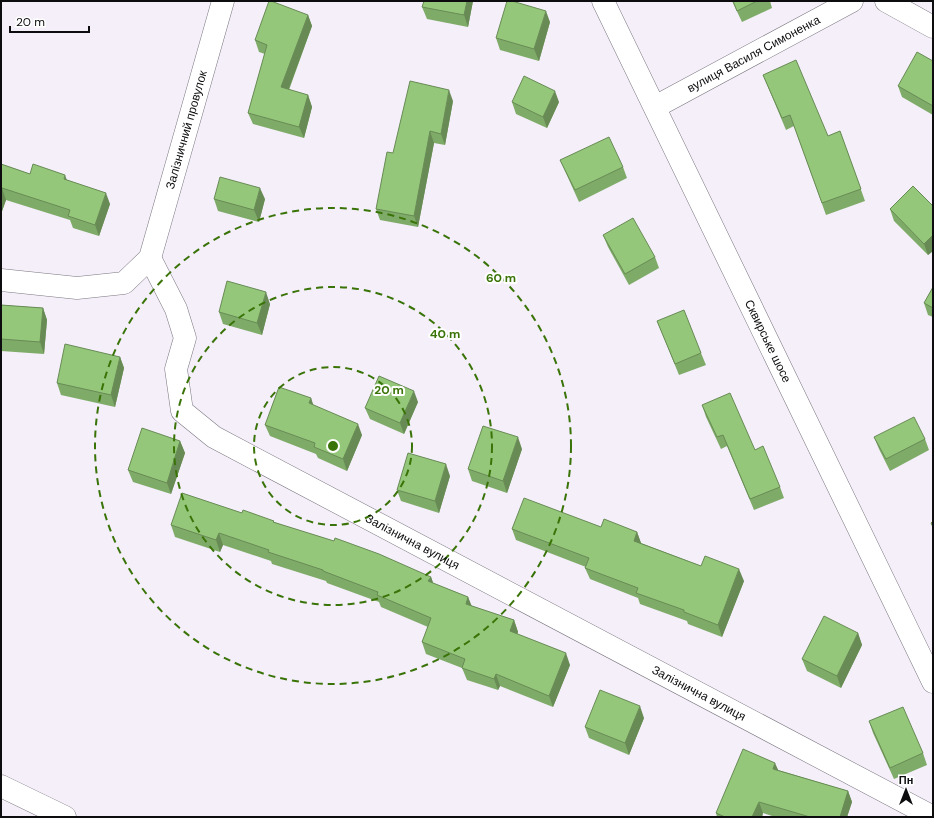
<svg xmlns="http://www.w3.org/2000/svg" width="934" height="818" font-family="'DM Sans',sans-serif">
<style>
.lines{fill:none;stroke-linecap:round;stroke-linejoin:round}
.minor-casing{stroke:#7c7780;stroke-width:23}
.tertiary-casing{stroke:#7c7780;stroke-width:23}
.primary-casing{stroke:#7c7780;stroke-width:23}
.minor{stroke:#fff;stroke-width:22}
.tertiary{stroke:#fff;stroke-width:22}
.primary{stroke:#fff;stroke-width:22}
.wall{fill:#7fab69}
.shaded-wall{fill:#688b55}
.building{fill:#94c77a;stroke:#688b55}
.ring{fill:none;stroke:#3a7408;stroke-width:2;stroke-dasharray:7 5}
.labels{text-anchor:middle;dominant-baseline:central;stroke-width:4;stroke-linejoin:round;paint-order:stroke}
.street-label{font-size:12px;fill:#0d0c0f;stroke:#fff}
.centre{fill:#3a7408;stroke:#fff;stroke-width:2}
.ring-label{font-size:12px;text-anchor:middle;font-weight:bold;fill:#3a7408;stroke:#fff;stroke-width:4;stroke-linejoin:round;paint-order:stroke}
</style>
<rect width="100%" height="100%" fill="#f4eff9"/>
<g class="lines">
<defs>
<g id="minor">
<path id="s1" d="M150,258L176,309L185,338L176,369L182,411L214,437L933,817"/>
<path id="s2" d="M1,280L77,288L124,283L150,258L223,1"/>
<path d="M1,786L65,817"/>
</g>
<g id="tertiary">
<path d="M886,1L933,27"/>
<path id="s3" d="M655,107L852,1"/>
</g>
<g id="primary">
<path id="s4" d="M603,1L933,682"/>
</g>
</defs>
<use href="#minor" class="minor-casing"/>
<use href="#tertiary" class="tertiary-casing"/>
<use href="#primary" class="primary-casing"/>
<use href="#minor" class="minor"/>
<use href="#tertiary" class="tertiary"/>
<use href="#primary" class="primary"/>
</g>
<path class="wall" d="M473,1L468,27L427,19L422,7Z
M732,1H770L772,8L742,22Z
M308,15L312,26L289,90L308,95L312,107L304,138L253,124L248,113L265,54L259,52L255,40Z
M550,22L539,61L500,50L496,38Z
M933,61V115L902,97L898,86Z
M763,75L828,136L840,131L865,201L826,215L794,126L786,130Z
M453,101L445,145L434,143L418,227L380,220L376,209L393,153Z
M512,102H559L547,128L516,114Z
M560,160L623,167L627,178L579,202L565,171Z
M1,164L30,174L67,180L110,204L99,236L73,228L70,220L6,200L1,214Z
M214,199H265L259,222L218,211Z
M933,206V251L928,255L894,221L890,209Z
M603,235L655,257L659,268L629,285L608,247Z
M933,287V317L928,315L924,303Z
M270,304L262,335L223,324L219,312Z
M1,305L43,308L47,320L44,354L1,351Z
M657,321L701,353L706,365L679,375Z
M120,357L124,368L115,407L61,395L57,383Z
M311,398L313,405L362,435L347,471L318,458L316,454L270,436L265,425Z
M418,402L404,434L370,419L365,408Z
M702,405L755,450L780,487L784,498L754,510L727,446L721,449L706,417Z
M874,437L925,439L929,450L890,471L879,449Z
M180,441L185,453L171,494L133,482L128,470Z
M522,449L507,493L472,481L468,469Z
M450,476L439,513L401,501L397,490Z
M242,513L274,522L431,577L433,583L468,597L471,606L514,620L518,632L517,634L570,665L553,707L500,686L498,690L467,680L462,668L426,654L422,642L428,627L381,607L379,602L327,583L326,581L272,564L271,561L223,545L220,552L175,537L171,525Z
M601,527L637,532L641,543L701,566L744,581L722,637L688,624L687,621L640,604L638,598L590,579L585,568L586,567L516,540L512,529Z
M858,633L862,645L841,688L807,671L802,659Z
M644,718L629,755L589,738L585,727Z
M869,721L923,753L927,765L894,779L873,733Z
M778,770L848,791L852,802L847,817H775L763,813L762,817H717L716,813Z"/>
<path class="shaded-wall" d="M467,1H473L468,27L464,15Z
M546,11L550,22L539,61L534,49Z
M308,15L312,26L285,99L281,87Z
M449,90L453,101L445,145L441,134Z
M555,91L559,102L547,128L543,117Z
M308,95L312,107L304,138L299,127Z
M430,131L434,143L418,227L414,216Z
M65,175L69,186L64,179Z
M2,188L6,200L1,214V191Z
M260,188L265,199L259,222L254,210Z
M106,193L110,204L99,236L95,225Z
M933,235V251L928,255L924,244Z
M266,292L270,304L262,335L257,323Z
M43,308L47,320L44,354L40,342Z
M120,357L124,368L115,407L111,395Z
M414,391L418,402L404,434L400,423Z
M311,398L315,410L309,403Z
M358,424L362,435L347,471L343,459Z
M518,437L522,449L507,493L503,481Z
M180,441L185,453L171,494L167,483Z
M446,464L450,476L439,513L435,501Z
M637,532L641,543L638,552L634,541Z
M219,533L223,545L220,552L216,540Z
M739,569L744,581L722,637L718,625Z
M431,577L435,588L428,581Z
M468,597L473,609L466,604Z
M514,620L518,632L514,643L510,631Z
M858,633L862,645L841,688L837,676Z
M566,653L570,665L553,707L549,696Z
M496,674L500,686L498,690L494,679Z
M640,706L644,718L629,755L625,743Z
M775,763L780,774L773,769Z
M848,791L852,802L847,817H840Z
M759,802L763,813L762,817H752Z"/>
<path class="building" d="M269,1H271L308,15L281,87L308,95L299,127L248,113L267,45L255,40Z
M424,1H467L464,15L422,7Z
M507,1H512L546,11L534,49L496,38Z
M733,1H757L737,11Z
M917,52L933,61V106L898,86Z
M796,60L828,136L840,131L861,189L822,203L790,115L782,118L763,75Z
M524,76L555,91L543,117L512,102Z
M410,81L449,90L441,134L430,131L414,216L376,209L387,152L393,153Z
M609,137L623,167L575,190L560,160Z
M1,164L30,174L33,164L65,175L64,179L106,193L95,225L68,216L70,210L2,188L1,191Z
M220,177L260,188L254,210L214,199Z
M913,186L933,206V235L924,244L890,209Z
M633,218L655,257L625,274L603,235Z
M227,281L266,292L257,323L219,312Z
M933,287V308L924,303Z
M1,305L43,308L40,342L1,339Z
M684,310L701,353L675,364L657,321Z
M65,344L120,357L111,395L57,383Z
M379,376L414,391L400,423L365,408Z
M279,387L311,398L309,403L358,424L343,459L314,447L315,443L265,425Z
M730,393L755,450L763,446L780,487L750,499L723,435L717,437L702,405Z
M914,417L925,439L886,459L874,437Z
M483,426L518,437L503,481L468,469Z
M142,428L180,441L167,483L128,470Z
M408,453L446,464L435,501L397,490Z
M182,493L242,513L243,510L274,521L273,522L334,541L335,538L379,554L431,577L428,581L468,597L466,604L514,620L510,631L566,653L549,696L496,674L494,679L462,668L465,659L422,642L431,618L377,595L378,592L323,571V570L268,552L269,550L219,533L216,540L171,525Z
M524,498L601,527L604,519L637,532L634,541L701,566L705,556L739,569L718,625L684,612V610L636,593L638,588L585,568L589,558L512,529Z
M933,521V527L931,523Z
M824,616L858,633L837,676L802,659Z
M600,690L640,706L625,743L585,727Z
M903,707L923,753L890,768L869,721Z
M743,749L775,763L773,769L848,791L840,817H810L759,802L752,817H725L716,813Z"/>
<g class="ring">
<circle cx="333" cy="446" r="79"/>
<circle cx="333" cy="446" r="159"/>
<circle cx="333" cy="446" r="238"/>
</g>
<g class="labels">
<g class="street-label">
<text stroke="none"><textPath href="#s3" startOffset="112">вулиця Василя Симоненка</textPath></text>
<text stroke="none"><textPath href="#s2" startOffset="293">Залізничний провулок</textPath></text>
<text stroke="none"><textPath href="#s4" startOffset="378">Сквирське шосе</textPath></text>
<text stroke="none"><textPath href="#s1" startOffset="428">Залізнична вулиця</textPath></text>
<text stroke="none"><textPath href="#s1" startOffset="752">Залізнична вулиця</textPath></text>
</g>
</g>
<circle cx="333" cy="446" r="6" class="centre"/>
<g class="ring-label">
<text x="501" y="282">60 m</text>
<text x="445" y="338">40 m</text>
<text x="389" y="394">20 m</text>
</g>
<rect width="934" height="818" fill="none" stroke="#0d0c0f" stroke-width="4"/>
<g transform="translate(906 790)" stroke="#ffffff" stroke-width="3" paint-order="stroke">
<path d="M0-3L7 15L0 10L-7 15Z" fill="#0d0c0f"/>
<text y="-6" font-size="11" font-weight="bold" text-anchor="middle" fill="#0d0c0f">Пн</text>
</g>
<path d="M10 26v6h79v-6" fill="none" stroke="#0d0c0f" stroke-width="2"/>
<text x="16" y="26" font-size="12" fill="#0d0c0f" stroke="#ffffff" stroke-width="3" paint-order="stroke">20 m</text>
</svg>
